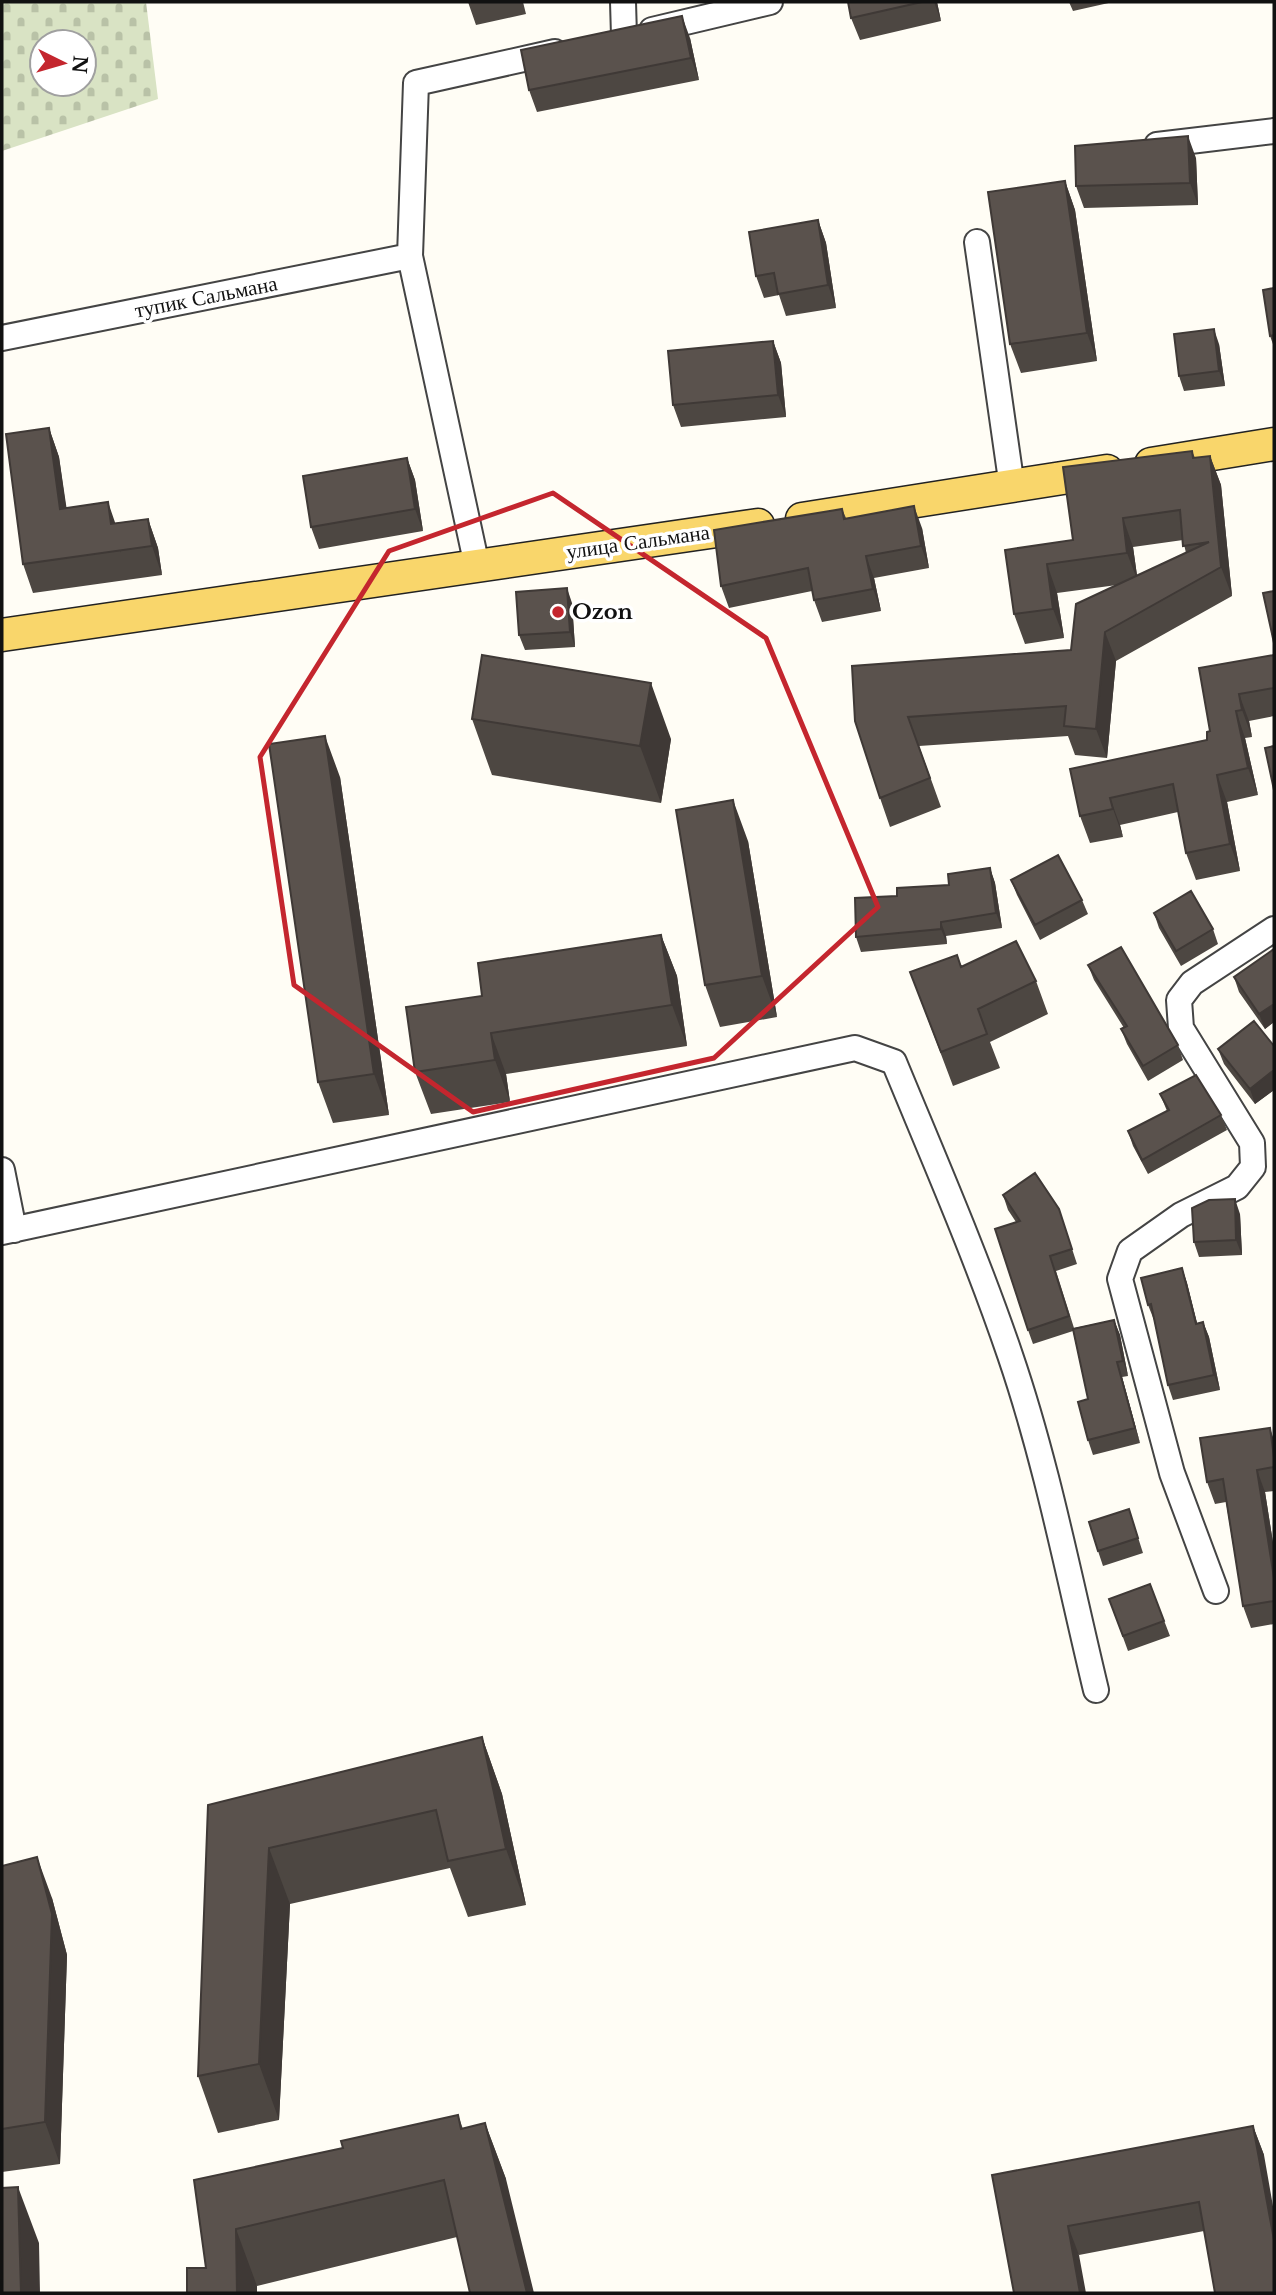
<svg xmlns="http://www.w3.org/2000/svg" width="1276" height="2295" font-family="'Libre Baskerville',serif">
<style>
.cemetery{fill:url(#cemetery-stones);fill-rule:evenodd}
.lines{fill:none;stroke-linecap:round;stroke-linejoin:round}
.minor-casing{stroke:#444;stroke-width:28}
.major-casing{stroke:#222;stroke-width:35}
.minor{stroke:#fff;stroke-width:24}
.major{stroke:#f9d66b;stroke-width:32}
.wall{fill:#4d4742;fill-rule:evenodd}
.shaded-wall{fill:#3f3936}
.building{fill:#5a524d;stroke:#3f3936;stroke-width:2}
.marked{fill:none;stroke:#c4262e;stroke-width:5;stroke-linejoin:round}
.poi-dot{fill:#c4262e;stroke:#fff;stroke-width:2.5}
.labels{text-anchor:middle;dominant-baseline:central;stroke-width:7;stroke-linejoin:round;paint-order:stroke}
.street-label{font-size:21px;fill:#111;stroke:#fff}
.poi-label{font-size:21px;font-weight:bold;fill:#111;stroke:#fff;text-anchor:start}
</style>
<defs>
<pattern id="cemetery-stones" width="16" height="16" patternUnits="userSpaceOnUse" patternTransform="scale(1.75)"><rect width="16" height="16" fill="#d9e3c4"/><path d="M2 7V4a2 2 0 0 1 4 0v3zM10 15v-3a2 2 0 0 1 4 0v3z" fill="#b9c2a7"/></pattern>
</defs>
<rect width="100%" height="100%" fill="#fffdf5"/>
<path class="cemetery" d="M2,2H146L158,99L2,151ZM42,42H84V84H42Z"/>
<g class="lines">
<defs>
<path id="minor" d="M623,2L624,36
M652,30L770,2
M1157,145L1274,131
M977,242L1012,487
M2,338L410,256
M477,566L410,256L416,83L555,52
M2,1170L14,1230
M2,1232L855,1048L894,1062C934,1159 976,1255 1010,1355C1047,1463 1069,1578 1096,1690
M1216,1591L1172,1473L1120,1279L1130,1251L1181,1215L1237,1187L1253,1167L1252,1143L1181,1028L1179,1000L1192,983L1274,929"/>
<path id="major" d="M1151,464L1274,444
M802,519L1107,471
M2,635L758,525"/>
</defs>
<use href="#minor" class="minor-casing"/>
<use href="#major" class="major-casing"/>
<use href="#minor" class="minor"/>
<use href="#major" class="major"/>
</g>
<path class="wall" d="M468,2H523L526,14L476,25Z
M848,2H937L941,21L860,40L851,18Z
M1069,2H1113L1073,11Z
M690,38L699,80L537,112L529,90Z
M1196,158L1198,205L1084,208L1076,186Z
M1065,181L1075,210L1097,361L1021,373L1010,344Z
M818,220L826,243L836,308L786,316L779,295L764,298L756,276Z
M1274,288V347L1270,336Z
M773,341L781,363L786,417L681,427L673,405Z
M1219,344L1225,386L1184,391L1179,376Z
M49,428L59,457L66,508L115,523L148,519L158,548L162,575L33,593L23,564Z
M1192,451L1195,458L1210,456L1221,485L1232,596L1116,661L1107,758L1075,755L1068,736L919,746L941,807L890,827L880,798L852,666L1071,650L1117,585L1057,593L1064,638L1025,644L1014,614L1005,550L1073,540ZM1183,540L1186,553L1137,576L1133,547Z
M407,458L415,480L423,531L319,549L311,527Z
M842,509L846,518L922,528L929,568L874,578L881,611L822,622L814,600L812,591L729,608L721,586Z
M572,603L575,647L525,650L519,635Z
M1274,655V716L1249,721L1252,737L1245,738L1258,795L1227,802L1240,871L1196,880L1186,853L1178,812L1120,825L1123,837L1090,843L1080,816L1207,740L1210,731L1199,668Z
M472,719L671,739L661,803L492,775Z
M340,777L389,1115L333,1123L318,1082Z
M748,841L777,1017L720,1027L705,985Z
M990,868L995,883L1002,928L946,936L947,944L861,952L856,937L897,896L949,885Z
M1011,880L1082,900L1088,914L1040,940L1017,895Z
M1154,913L1213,929L1218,944L1181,966L1159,928Z
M661,935L677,976L687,1046L506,1074L510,1102L431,1114L415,1072L482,996Z
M1274,950V1022L1265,1029L1239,992L1234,977Z
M1088,965L1178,1045L1183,1060L1148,1081L1127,1044L1121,1029L1124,1028L1094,980Z
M961,967L1036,981L1048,1014L990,1042L1000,1068L953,1086L910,972Z
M1274,1046V1090L1255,1104L1224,1064L1218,1049Z
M1160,1094L1221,1115L1227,1130L1148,1174L1133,1146L1128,1131L1167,1111Z
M1003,1195L1059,1209L1077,1264L1056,1271L1074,1328L1114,1320L1120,1335L1128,1376L1122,1377L1140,1443L1093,1455L1088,1440V1399L1073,1331L1033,1344L1028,1330L1016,1222L1008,1210Z
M1240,1214L1242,1255L1199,1257L1194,1242Z
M1182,1268L1187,1283L1197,1323L1203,1322L1209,1337L1220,1390L1173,1400L1168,1385L1154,1320L1148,1305Z
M1274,1440V1491L1265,1492L1274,1549V1624L1251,1628L1243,1606L1226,1502L1215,1504L1207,1482Z
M1129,1509L1143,1553L1103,1566L1098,1551Z
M1150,1584L1170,1636L1128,1651L1109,1599Z
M482,1737L502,1794L526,1905L468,1917L450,1868L290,1904L279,2120L218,2133L198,2076L208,1805Z
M2,1866L52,1898L67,1955L60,2164L2,2172Z
M458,2115L463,2129L485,2123L506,2179L457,2237L257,2286L206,2268L194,2180L343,2148Z
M1253,2126L1264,2155L1204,2231L1079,2255L992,2175Z"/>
<path class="shaded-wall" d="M934,2H937L941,21Z
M682,16L690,38L699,80L691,58Z
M1188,136L1196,158L1198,205L1190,183Z
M1065,181L1075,210L1097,361L1087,333Z
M818,220L826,243L836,308L828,285Z
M1214,329L1219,344L1225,386L1219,371Z
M773,341L781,363L786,417L778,395Z
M49,428L59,457L71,538L60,509Z
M1210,456L1221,485L1232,596L1221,567Z
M407,458L415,480L423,531L415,509Z
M108,502L118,531L121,553L111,524Z
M914,506L922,528L929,568L921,546Z
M1123,518L1133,547L1138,582L1127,553Z
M148,519L158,548L162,575L152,546Z
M866,556L874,578L881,611L873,589Z
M1047,564L1057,593L1064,638L1053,609Z
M567,588L572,603L575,647L570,632Z
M1105,632L1116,661L1107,758L1096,729Z
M651,683L671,739L661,803L640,746Z
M1239,694L1249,721L1252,737L1242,710Z
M1236,711L1245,738L1258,795L1248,768Z
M325,736L340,777L389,1115L374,1074Z
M1217,775L1227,802L1240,871L1230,844Z
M1110,798L1120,825L1123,837L1113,809Z
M733,800L748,841L777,1017L762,976Z
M990,868L995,883L1002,928L996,913Z
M941,922L946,936L947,944L941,929Z
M661,935L677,976L687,1046L672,1005Z
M1274,1004V1022L1265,1029L1259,1014Z
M491,1033L506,1074L510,1102L495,1060Z
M1274,1070V1090L1255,1104L1250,1089Z
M1235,1199L1240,1214L1242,1255L1236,1240Z
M1182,1268L1187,1283L1201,1339L1196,1324Z
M1114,1320L1120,1335L1128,1376L1123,1361Z
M1203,1322L1209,1337L1220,1390L1214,1375Z
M1117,1362L1122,1377L1140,1443L1135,1428Z
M1270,1428L1274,1440V1457Z
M1257,1470L1265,1492L1274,1549V1578Z
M482,1737L502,1794L526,1905L506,1849Z
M269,1848L290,1904L279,2120L259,2064Z
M37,1857L52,1898L67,1955L60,2164L45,2122Z
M485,2123L506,2179L534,2293H527Z
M1253,2126L1264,2155L1274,2212V2240Z
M18,2187L39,2243L40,2293H21Z
M1068,2226L1079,2255L1086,2293H1080Z
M236,2229L257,2286V2293H237Z"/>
<path class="building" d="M848,2H922L851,18Z
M682,16L691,58L529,90L521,50Z
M1188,136L1190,183L1076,186L1075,146Z
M1065,181L1087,333L1010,344L988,192Z
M818,220L828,285L778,294L774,273L756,276L749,232Z
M1274,288V335L1270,336L1263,290Z
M1214,329L1219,371L1179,376L1174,334Z
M773,341L778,395L673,405L668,351Z
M49,428L60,509L108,502L111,524L148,519L152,546L23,564L6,434Z
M1192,451L1193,458L1210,456L1221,567L1105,632L1096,729L1064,726L1066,706L908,717L930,778L880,798L855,721L852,666L1071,650L1076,604L1209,542L1183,546L1180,510L1123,518L1127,553L1047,564L1053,609L1014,614L1005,550L1073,540L1063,467Z
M407,458L415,509L311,527L303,476Z
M914,506L921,546L866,556L873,589L814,600L808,568L721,586L714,530L842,509L844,519Z
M567,588L570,632L519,635L516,592Z
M1274,591V643L1263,593Z
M482,655L651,683L640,746L472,719Z
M1274,655V688L1239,694L1242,710L1236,711L1248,768L1217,775L1230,844L1186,853L1173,784L1110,798L1113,809L1080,816L1070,769L1207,740V732L1210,731L1199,668Z
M325,736L374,1074L318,1082L269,744Z
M1274,746V790L1265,748Z
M733,800L762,976L705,985L676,810Z
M1058,855L1082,900L1035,925L1011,880Z
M990,868L996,913L941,922V929L856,937L855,898L897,896V888L949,885L948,874Z
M1191,891L1213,929L1176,951L1154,913Z
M661,935L672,1005L491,1033L495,1060L415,1072L406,1007L482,996L478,963Z
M1016,941L1036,981L978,1009L987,1034L941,1052L910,972L957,955L961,967Z
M1121,947L1178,1045L1143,1066L1121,1029L1127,1026L1088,965Z
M1274,949V1004L1259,1014L1234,977Z
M1254,1021L1274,1046V1070L1250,1089L1218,1049Z
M1196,1075L1221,1115L1142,1160L1128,1131L1169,1110L1160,1094Z
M1035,1173L1059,1209L1072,1249L1050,1256L1069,1316L1028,1330L995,1229L1020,1221L1003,1195Z
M1235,1199L1236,1240L1194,1242L1192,1208L1209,1200Z
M1182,1268L1196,1324L1203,1322L1214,1375L1168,1385L1151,1304L1148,1305L1141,1278Z
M1114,1320L1123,1361L1117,1362L1135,1428L1088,1440L1078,1402L1088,1399L1073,1329Z
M1270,1428L1274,1457V1467L1257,1470L1274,1578V1601L1243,1606L1223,1479L1207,1482L1200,1438Z
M1129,1509L1138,1538L1098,1551L1089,1522Z
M1150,1584L1164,1621L1123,1636L1109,1599Z
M482,1737L506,1849L448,1861L436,1810L269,1848L259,2064L198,2076L208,1805Z
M37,1857L52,1914L45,2122L2,2129V1866Z
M458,2115L461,2129L485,2123L527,2293H470L444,2180L236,2229L237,2293H187V2268H206L194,2180L343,2148L341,2141Z
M1253,2126L1274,2240V2293H1215L1199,2202L1068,2226L1080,2293H1014L992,2175Z
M18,2187L21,2293H2V2188Z"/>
<path class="marked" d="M553,493L766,638L878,907L714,1058L473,1112L294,985L260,757L389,551Z"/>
<circle class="poi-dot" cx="558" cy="612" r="7"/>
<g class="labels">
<g class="street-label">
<text transform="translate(206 297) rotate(-11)">тупик Сальмана</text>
<text transform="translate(638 542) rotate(-8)">улица Сальмана</text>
</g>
<g class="poi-label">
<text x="572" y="612">Ozon</text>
</g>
</g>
<rect width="1276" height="2295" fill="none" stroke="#111111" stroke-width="7"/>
<g transform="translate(63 63) rotate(95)"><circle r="33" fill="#ffffff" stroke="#a0a0a0" stroke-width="2"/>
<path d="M0-5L12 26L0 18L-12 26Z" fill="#c4262e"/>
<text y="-10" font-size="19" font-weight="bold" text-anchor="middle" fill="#111111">N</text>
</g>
</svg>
